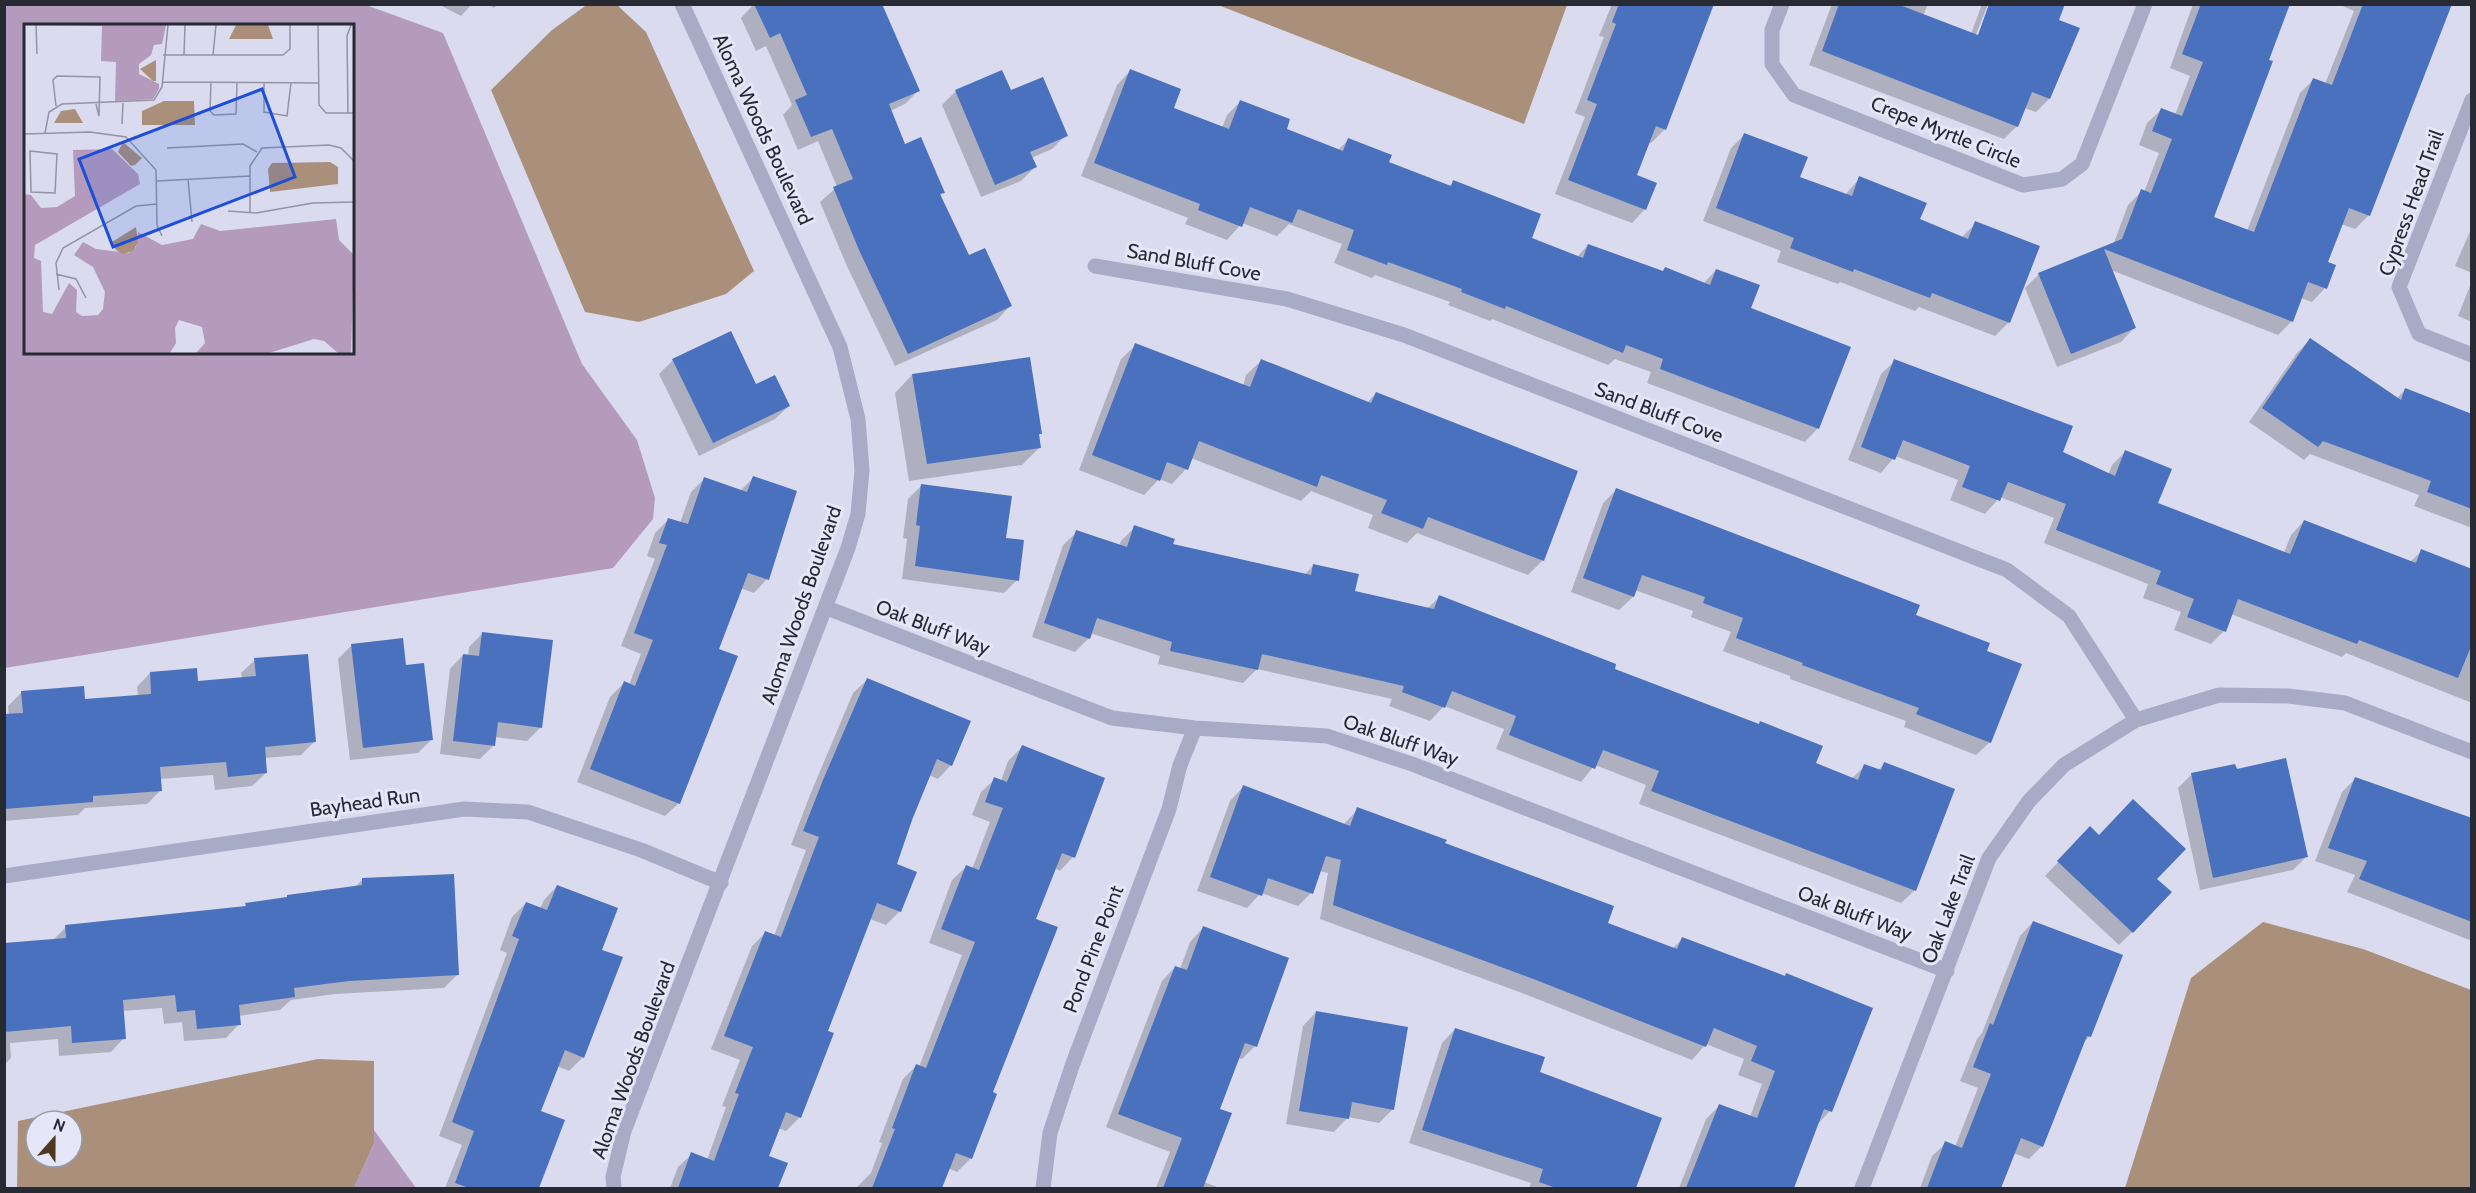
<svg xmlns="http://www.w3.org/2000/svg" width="2476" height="1193" font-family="Cabin,sans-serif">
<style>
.green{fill:#b49bbd;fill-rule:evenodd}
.water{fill:#aa907b;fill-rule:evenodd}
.shadow{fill:#0003}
.building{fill:#4a71bd}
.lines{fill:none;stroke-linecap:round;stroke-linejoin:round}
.minor{stroke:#a7abc6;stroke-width:15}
.labels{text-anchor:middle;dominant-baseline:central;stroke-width:6;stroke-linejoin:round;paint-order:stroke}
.street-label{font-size:20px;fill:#272a33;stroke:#e5e6f7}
.inset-road{fill:none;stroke:#9294a4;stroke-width:1.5}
.view{fill:#1d4ed8;fill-opacity:0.15;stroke:#1d4ed8;stroke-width:3}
.inset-edge{fill:none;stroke:#272a33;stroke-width:3}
</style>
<rect width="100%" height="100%" fill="#dadbef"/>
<path class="green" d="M5,4L366,5L443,33L582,364L637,440L655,498L653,519L613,568L5,668ZM26,26H352V352H26Z
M374,1130L416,1188H354L374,1143Z"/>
<path class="water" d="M588,4L617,5L646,32L754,271L726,294L639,322L585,312L491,90L552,30Z
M1218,5L1567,4V5L1524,124Z
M2263,922L2363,949L2471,990V1188H2125L2191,978Z
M318,1059L374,1061V1143L354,1188H17L18,1121ZM36,1121H72V1157H36Z"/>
<path class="shadow" d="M438,4H472L461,16Z
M487,4H498L494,8Z
M754,4H845L918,91L905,104L890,111L904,146L943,192L940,196L968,257L1010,306L997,320L895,366L846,264L820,202L837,187L818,141L798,150L783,115L792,105L766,46L756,51L741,18Z
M1612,4H1712L1665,129L1651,143L1648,142L1635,176L1645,209L1632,223L1555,194L1585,117L1575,113L1604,37L1599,36Z
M1832,4H1928L1923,16L1971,34L1982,4H1988L1973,42L2057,21L2049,99L2036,112L2024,108L2017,126L2004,139L1809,65Z
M2193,4H2289L2212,218L2247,231L2300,93L2313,80L2325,84L2354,11L2338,4H2451L2369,215L2355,229L2341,224L2326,263L2325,288L2312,302L2301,298L2292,321L2278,335L2111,270L2134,328L2121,342L2057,367L2025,288L2039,274L2113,245L2128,205L2142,191L2144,192L2159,153L2139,145L2147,123L2161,110L2175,115L2190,76L2170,68Z
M1130,71L1172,108L1222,128L1227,115L1240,102L1285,130L1338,150L1348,140L1387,163L1448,187L1454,182L1530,239L1577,257L1588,245L1662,272L1703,284L1716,270L1749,309L1818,428L1805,442L1647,383L1651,372L1615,359L1608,365L1492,319L1490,321L1448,305L1450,302L1375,275L1372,278L1334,263L1342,244L1289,224L1277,236L1242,223L1227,240L1185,224L1188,218L1081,176L1117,85Z
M1002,72L1011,92L1066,135L1052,149L1031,158L1035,167L1021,181L981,197L942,105L955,92Z
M1745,134L1798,178L1845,195L1860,178L1918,220L1961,238L1976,223L2009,322L1995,336L1919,307L1915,311L1840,282L1838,284L1777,262L1781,251L1703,221L1731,148Z
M2472,227V273L2455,266Z
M2472,281V322L2458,316Z
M730,333L756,386L789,406L775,419L699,456L659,374L673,360Z
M2310,340L2396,399L2405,390L2472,415V528L2414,506L2419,495L2310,454L2304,460L2249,422L2297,353Z
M1136,345L1243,386L1246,375L1261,361L1367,403L1376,393L1543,560L1528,575L1417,533L1407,543L1368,528L1373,515L1311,491L1301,501L1191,458L1186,469L1172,484L1159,479L1144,495L1079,470L1121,359Z
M1895,361L2061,453L2108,475L2112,465L2126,451L2156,504L2284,553L2291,535L2304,521L2410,562L2422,551L2472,593V703L2346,653L2342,657L2231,614L2224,631L2211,644L2174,630L2181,612L2143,598L2148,584L2044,543L2054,518L2000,497L1985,514L1950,500L1958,480L1895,456L1881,473L1848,460L1881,374Z
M912,375L1040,433L1038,435L1040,447L1022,465L909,481L895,393Z
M753,478L767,579L754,593L740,588L717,650L679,803L665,816L577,782L610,697L624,683L629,685L641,654L621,646L655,559L647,556L655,533L669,519L680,523L691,492L704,479L740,491Z
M921,486L1005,539L1017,580L1004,593L902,579L907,539L903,538L908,499Z
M1617,489L1914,616L1985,651L1990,742L1976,755L1904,727L1906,721L1790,679V676L1723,651L1731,632L1691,617L1693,611L1635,590L1633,597L1619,610L1571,592L1603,503Z
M1135,527L1171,545L1304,575L1314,565L1354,592L1427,609L1439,597L1613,670L1814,764L1851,779L1865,766L1877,771L1884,764L1915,890L1901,903L1639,804L1646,785L1595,765L1581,782L1496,749L1504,729L1444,706L1430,721L1389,706L1392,699L1257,669L1243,683L1158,664L1160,656L1090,633L1089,638L1075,652L1032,637L1063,545L1077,532L1119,546L1121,541Z
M483,633L541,727L527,741L495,737L494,745L480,759L440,754L450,669L463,655L468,656L469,647Z
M352,645L405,666L431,740L418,753L350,760L338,659Z
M255,660L314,742L301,755L264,758L266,773L252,786L215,790L213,775L160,779L161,790L147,804L85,808L78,815L4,821V716H9L8,706L22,692L83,700L138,696L137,687L150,673L197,683L242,679L241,673Z
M867,680L951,765L938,779L929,775L895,865L900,911L886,925L870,919L826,1031L800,1117L786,1131L778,1128L767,1157L786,1164L776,1188H670L678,1167L692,1154L707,1160L726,1107L722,1106L740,1060L711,1049L752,946L765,933L774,936L806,850L791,845L810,795L853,693Z
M1022,747L1073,857L1060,871L1054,868L1034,920L971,1158L957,1172L948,1168L940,1188H856L871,1173L882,1143L879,1142L903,1079L916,1066L919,1067L962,955L929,943L952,880L966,867L972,869L990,822L972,815L981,792L995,779L1001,781L1008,761Z
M2234,765L2306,857L2293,870L2200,890L2178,788L2191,775Z
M2355,779L2472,819V941L2347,892L2355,875L2315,861L2342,792Z
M1243,787L1343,825L1358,809L1443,844L1606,924L1672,949L1682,939L1784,977L1786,975L1871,1009L1830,1111L1817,1125L1792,1188H1679L1706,1119L1719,1106L1750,1117L1762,1084L1738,1075L1744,1059L1706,1044L1692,1060L1522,993L1320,919L1328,873L1319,871L1311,893L1298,906L1261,893L1247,908L1197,891L1230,801Z
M2099,836L2155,879L2132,932L2119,945L2045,876L2077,842Z
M362,880L458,974L444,988L335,994L291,1000L280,1010L238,1016L239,1024L226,1038L184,1041L182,1022L164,1024L162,1008L122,1011L124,1038L111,1052L59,1056L58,1039L10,1043L11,1058L4,1065V945L52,941L66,927L242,908L246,905L355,887Z
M557,886L600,950L583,1057L569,1071L557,1066L539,1112L563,1121L537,1188H445L462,1145L439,1136L507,953L500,950L512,917L526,903L540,909L544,900Z
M2033,922L2090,1036L2082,1044L2042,1146L2029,1159L2013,1153L2000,1186L2006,1188H1920L1932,1156L1946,1143L1955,1147L1978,1088L1960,1081L1977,1039L1982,1033L2020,936Z
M1203,928L1255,1046L1242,1059L1238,1058L1218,1110L1204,1182L1220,1188H1156L1170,1152L1106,1127L1162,981L1175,967L1180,969L1190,942Z
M1316,1012L1393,1109L1379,1123L1348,1117L1334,1132L1286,1124L1303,1026Z
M1455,1029L1538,1073L1661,1119L1635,1188H1529L1531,1183L1409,1143L1442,1043Z"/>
<path class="building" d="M754,4H882L920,91L889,104L905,144L921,137L945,193L940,194L969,255L985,248L1012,306L908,354L859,250L833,187L853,179L832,129L811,137L795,100L807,95L780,33L770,38Z
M1619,4H1714L1666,130L1656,126L1637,175L1657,183L1646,210L1568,180L1597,104L1587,100L1616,24L1612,22Z
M1839,4H1897L1978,35L1989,4H2065L2059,20L2080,28L2050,99L2032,92L2018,127L1822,51Z
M2201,4H2290L2269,60L2273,61L2214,217L2254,232L2313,78L2332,85L2363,4H2452L2370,216L2349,208L2328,262L2336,265L2327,289L2308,282L2293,322L2104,249L2136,328L2071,354L2038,273L2122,239L2141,189L2151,193L2172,139L2152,131L2161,108L2182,116L2203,62L2182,54Z
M1130,69L1181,89L1174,108L1229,129L1240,100L1290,119L1287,129L1343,151L1348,138L1392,155L1389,162L1451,186L1453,180L1541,214L1532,238L1583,258L1588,244L1663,271L1665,267L1710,285L1716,269L1760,285L1751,308L1851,347L1819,429L1660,369L1663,359L1626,345L1623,353L1506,306L1505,309L1461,292L1462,289L1388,262L1387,265L1347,250L1354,230L1298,209L1292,223L1250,207L1242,227L1198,210L1200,204L1094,163Z
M1002,70L1011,90L1043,77L1068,136L1030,152L1037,167L995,185L955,90Z
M1744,133L1808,157L1800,177L1852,196L1859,176L1927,203L1920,219L1968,239L1975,221L2040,246L2010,323L1932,293L1930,298L1854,269L1853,272L1790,248L1794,238L1716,208Z
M731,331L756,384L775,375L790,406L713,443L672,359Z
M2310,338L2401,400L2405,388L2472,414V509L2427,492L2431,481L2323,441L2318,447L2262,408Z
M1135,343L1250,387L1261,359L1371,403L1376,392L1578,471L1544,561L1428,517L1423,529L1381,513L1387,500L1321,475L1317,487L1199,441L1188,470L1167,462L1160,481L1092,455Z
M1030,357L1042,434H1039L1041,448L927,464L912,374Z
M1894,359L2073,426L2063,452L2115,476L2125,450L2172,469L2158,503L2290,554L2304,520L2416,563L2421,549L2472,569V644L2458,678L2359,640L2357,644L2238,599L2226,632L2187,617L2194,599L2156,584L2161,571L2056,530L2066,504L2008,482L2000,501L1962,487L1970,466L1903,440L1895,460L1861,447Z
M753,476L797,491L769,580L748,573L719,649L738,656L680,804L590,769L624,681L635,686L653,640L634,633L667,545L659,543L668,518L688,524L704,477L747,492Z
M921,484L1012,496L1006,538L1024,540L1019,581L915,566L920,526L916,525Z
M1616,488L1920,605L1916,615L1990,643L1987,651L2022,664L1991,743L1916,714L1919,708L1802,665L1803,663L1736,638L1743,618L1703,603L1705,597L1642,575L1634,597L1583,578Z
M1134,525L1175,539L1173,544L1311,575L1313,564L1359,574L1355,591L1434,609L1439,595L1616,664L1615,669L1759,724L1760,721L1823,746L1816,763L1858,780L1864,764L1881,770L1884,762L1955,789L1916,891L1651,791L1659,771L1603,750L1595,769L1509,735L1516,716L1452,691L1445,708L1402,692L1404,686L1262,654L1258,670L1170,651L1172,642L1097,618L1090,639L1044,623L1076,530L1127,547Z
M482,632L553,640L542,728L498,722L495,746L453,741L463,654L479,656Z
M403,638L406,665L424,663L433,740L363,748L351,644Z
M308,654L316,742L265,747L267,773L228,777L226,762L160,767L162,791L93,796V802L4,809V714L23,713L21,691L84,686L85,699L151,694L150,672L197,668L198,681L256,676L254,658Z
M867,678L971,721L952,766L937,759L912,820L897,864L917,872L901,912L877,903L828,1031L834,1033L801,1118L786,1112L769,1156L788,1163L778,1188H678L691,1152L714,1161L739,1094L735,1093L753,1047L724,1036L765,931L781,937L819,837L803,831L823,780Z
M1022,745L1105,778L1075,858L1062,853L1036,919L1058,927L993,1092L997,1094L972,1159L956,1153L942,1188H872L895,1129L892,1128L916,1064L926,1068L975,942L941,929L966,865L979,870L1003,808L985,802L994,777L1007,782Z
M2286,758L2308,857L2213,878L2191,773L2235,764L2237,769Z
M2355,777L2472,818V922L2359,879L2367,861L2328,848Z
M1243,785L1350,826L1357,807L1447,840L1445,843L1614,906L1608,923L1677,949L1682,937L1785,976L1786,973L1873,1008L1832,1112L1824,1109L1794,1188H1686L1719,1104L1757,1118L1775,1071L1751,1061L1757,1046L1714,1028L1706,1047L1536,980L1333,905L1341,860L1326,856L1313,894L1268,878L1262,896L1210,877Z
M2133,799L2186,849L2157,879L2172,892L2133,933L2057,861L2090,826L2099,835Z
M454,874L459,975L349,981L294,988L295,997L239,1005L241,1025L197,1029L195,1010L177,1012L175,995L123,1000L126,1039L72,1043L71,1026L4,1032V943L66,938L65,925L246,906L245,903L287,897V895L362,885V878Z
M557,885L618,908L602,950L623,957L584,1058L565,1050L541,1111L565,1120L539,1188H469L455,1183L474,1131L452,1122L519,939L512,936L526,902L547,910Z
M2033,921L2123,955L2091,1037L2087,1036L2043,1147L2021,1138L2001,1188H1927L1945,1141L1962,1148L1991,1074L1973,1067L1990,1023L1993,1025Z
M1203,926L1289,958L1257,1047L1245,1043L1220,1109L1232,1113L1203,1188H1163L1182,1138L1118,1114L1175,966L1187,970Z
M1316,1011L1408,1027L1394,1110L1352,1102L1349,1119L1299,1111Z
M1455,1028L1545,1057L1540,1072L1662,1118L1636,1188H1556L1539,1182L1543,1169L1422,1130Z"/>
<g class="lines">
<path class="minor" d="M1782,4L1772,30V64L1794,95L2023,185L2062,179L2082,164L2145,4
M2472,100L2399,287L2419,334L2472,355
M1095,266L1287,299L1404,335L2007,570L2069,616L2136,720
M827,608L1112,718L1195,728L1327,736L1412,764L1947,971
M4,876L464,809L528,812L641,850L721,883
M614,1188L613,1177L624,1131L848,548L858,514L862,470L858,419L840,347L682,4
M1043,1188L1050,1133L1072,1066L1169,809L1180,765L1195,728
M1862,1188L1989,858L2029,801L2064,765L2136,720L2219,695L2288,696L2345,703L2472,752"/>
</g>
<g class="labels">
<g class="street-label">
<text transform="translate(763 129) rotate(65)">Aloma Woods Boulevard</text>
<text transform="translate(1946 132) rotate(22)">Crepe Myrtle Circle</text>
<text transform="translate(2411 203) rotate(-70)">Cypress Head Trail</text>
<text transform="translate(1194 262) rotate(10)">Sand Bluff Cove</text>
<text transform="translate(1659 412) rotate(21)">Sand Bluff Cove</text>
<text transform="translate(801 605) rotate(-71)">Aloma Woods Boulevard</text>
<text transform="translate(933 627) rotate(21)">Oak Bluff Way</text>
<text transform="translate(1401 740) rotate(19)">Oak Bluff Way</text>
<text transform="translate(365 802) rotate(-8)">Bayhead Run</text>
<text transform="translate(1948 909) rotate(-69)">Oak Lake Trail</text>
<text transform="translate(1855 913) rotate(21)">Oak Bluff Way</text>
<text transform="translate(1093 949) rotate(-69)">Pond Pine Point</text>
<text transform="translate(633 1060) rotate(-70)">Aloma Woods Boulevard</text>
</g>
</g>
<g transform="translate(24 24)">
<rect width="330" height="330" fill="#dadbef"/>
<path d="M13,1H142L138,20L130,21L127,31L115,40V50L135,60V65L129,75L91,77L92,38L77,37L78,2ZM88,125L114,150L116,160L11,221L10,234L17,237L19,288L28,290L45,259L53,266L52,288L58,292L74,291L79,285L81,268L69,243L50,231L59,218L72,225L105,229L112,223L114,208L138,221L169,215L177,200L196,207L312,195L315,216L330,231L327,329H314L300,317L290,315L245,329H172L181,319L178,303L155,296L151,304L152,319L146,329H0V170L7,171L17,184L33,183L51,172L49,126Z" fill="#b49bbd"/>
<path d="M212,1H244L249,15H205ZM132,36V57H129L116,45ZM140,77H170L171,101H118V87ZM51,85L59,99H30L37,87ZM99,118L118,134L111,141L107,142L94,128ZM306,138L314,143V160L246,168L244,145L248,139ZM112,203L114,218L109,227L99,230L92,226L88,218Z" fill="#aa907b"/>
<path class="inset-road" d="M12,1L13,30M294,1L295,81L302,89H330M139,31H259L266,25V1M160,31L161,1M189,31L192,1M138,58L295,59M187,58L186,87L190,91L212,90L213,59M240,59V88L263,92L267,59M32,82L29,56L33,52L76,53L75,92L72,80M324,89L323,12L327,1M98,100L99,79M21,109L25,88L38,80L130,76L138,63L144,1M0,110L66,108L102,113L132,146L133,201L138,212M143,124L219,120L233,128M6,127L33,130L31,169L7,168ZM164,155L168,198M133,157L226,152M204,187L232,189L289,179L330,178M226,189V142L238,124L305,121L317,124L330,137M32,250L52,255L62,274M35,266L32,239L39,224L112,182L133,180"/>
<path class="view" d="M238,65L271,153L89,223L55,135Z"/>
<rect width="330" height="330" class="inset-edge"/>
</g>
<rect width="2476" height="1193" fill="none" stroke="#272a33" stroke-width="12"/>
<g transform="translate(54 1139) rotate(21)"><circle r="28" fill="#e5e6f7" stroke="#999ba9" stroke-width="1.5"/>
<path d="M0-4.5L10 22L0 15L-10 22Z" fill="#513720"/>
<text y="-9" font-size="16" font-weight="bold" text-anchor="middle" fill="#272a33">N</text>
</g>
</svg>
